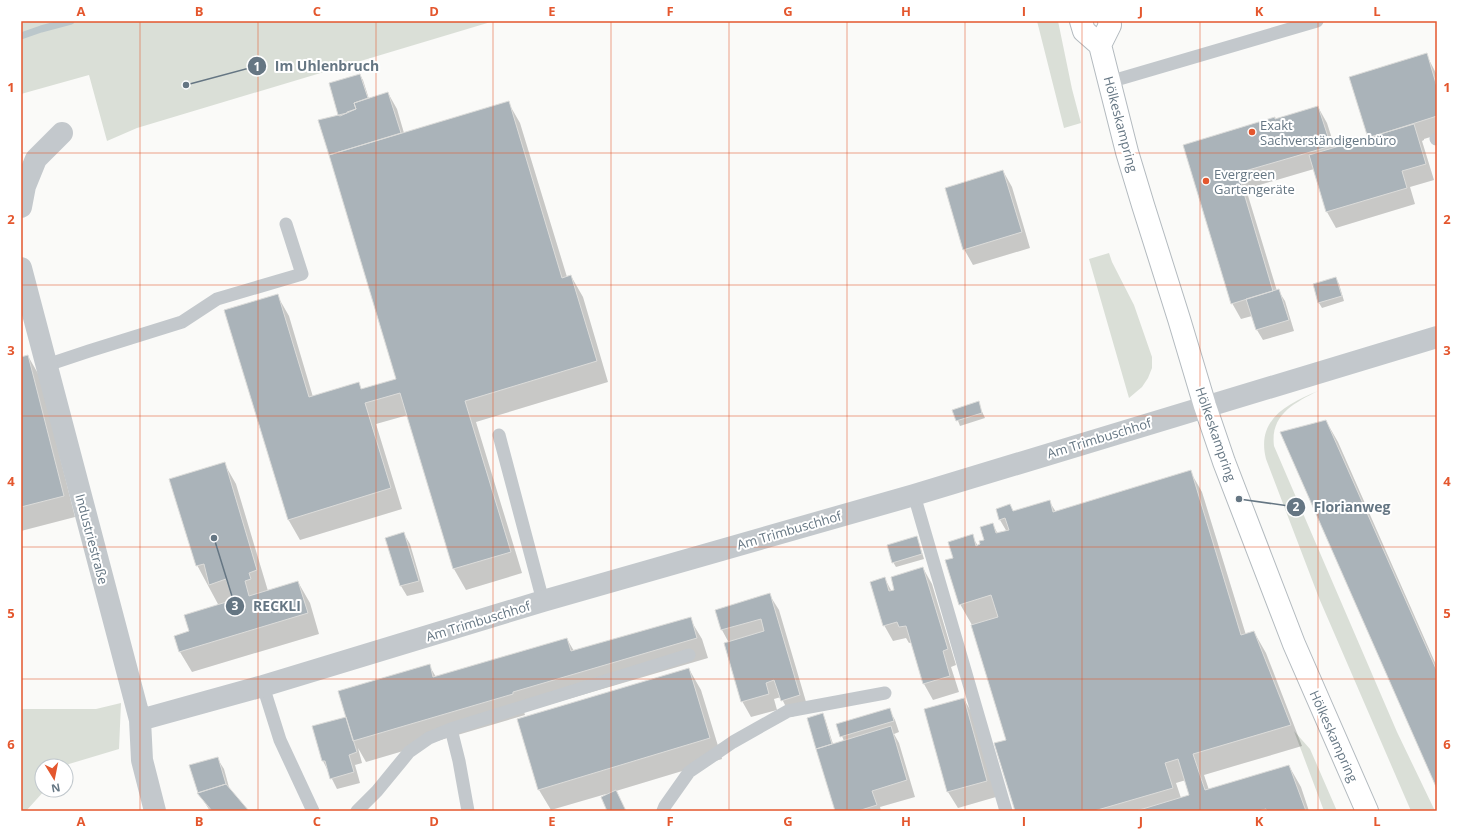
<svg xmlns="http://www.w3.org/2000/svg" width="1458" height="832" font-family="'Open Sans',sans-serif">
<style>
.green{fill:#dadfd7}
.shadow{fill:#0003;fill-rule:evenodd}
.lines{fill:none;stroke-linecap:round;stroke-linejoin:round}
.stream{stroke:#bbc7cb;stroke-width:7}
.building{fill:#aab3b9;stroke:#dcdcda}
.secondary-casing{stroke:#b3babf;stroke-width:24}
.service{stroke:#c3c8cc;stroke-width:13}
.minor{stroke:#c3c8cc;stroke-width:22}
.secondary{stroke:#fff;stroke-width:22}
.grid{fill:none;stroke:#e4572e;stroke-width:1;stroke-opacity:0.55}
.poi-dot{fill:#e4572e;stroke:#fff;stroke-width:1.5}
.labels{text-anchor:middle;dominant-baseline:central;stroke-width:4;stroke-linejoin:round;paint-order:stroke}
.street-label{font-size:13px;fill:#657683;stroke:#fff}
.poi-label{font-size:13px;fill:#657683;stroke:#fff;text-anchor:start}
.leader{fill:none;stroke:#657683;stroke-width:1.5}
.callout-dot{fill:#657683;stroke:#fff;stroke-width:1.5}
.mark-label{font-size:12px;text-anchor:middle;font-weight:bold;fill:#fff}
.callout-label{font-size:14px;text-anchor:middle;font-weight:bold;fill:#657683;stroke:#fff;stroke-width:4;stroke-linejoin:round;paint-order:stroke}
.neatline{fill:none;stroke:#e4572e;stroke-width:1.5}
.grid-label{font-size:13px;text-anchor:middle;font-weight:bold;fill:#e4572e}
</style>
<rect width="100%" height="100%" fill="#fafaf8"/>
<path class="green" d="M21,21H494L137,128L107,141L89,75L21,94Z
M1037,21H1058L1072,89L1081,123L1064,128Z
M1109,253L1112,262L1134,305L1152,357V368L1148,378L1142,387L1129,398L1089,259Z
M1318,391C1294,403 1270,415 1274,446L1397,732L1435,811H1411L1319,598L1266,459C1256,419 1287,404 1318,391Z
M121,703L119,749L69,764L66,766H42V790H45L26,811H21V709H96Z
M1294,731L1310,749L1337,811H1324Z"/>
<path class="shadow" d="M1426,54L1437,75V135L1424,139V140L1422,141L1434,180L1410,187L1415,204L1336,228L1327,212L1314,169L1246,189L1277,291L1278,290L1285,301L1294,331L1263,340L1257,330L1252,316L1241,319L1232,303L1184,145L1318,107L1327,123L1335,148L1368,138Z
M360,75L363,80L369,99L388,93L397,109L404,133L508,102L520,123L567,277L571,276L583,297L608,382L476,422L522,573L466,590L454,569L408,415L376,424L402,509L300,540L288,519L277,295L289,316L313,397L358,383L362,390L397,379L320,121L341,116Z
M1003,171L1012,187L1030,248L973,265L964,249Z
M1336,278L1339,284L1344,301L1322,308L1319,303L1314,285Z
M28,356L40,377L75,517L21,531V358Z
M978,403L985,418L960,426L954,410Z
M1326,421L1338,442L1437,667V786Z
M224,463L236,484L268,591L298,582L310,603L319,634L192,672L180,652L190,632L219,606L197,565Z
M1190,471L1202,492L1246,635L1254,632L1266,653L1302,746L1204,775L1209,790L1289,766L1301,787L1309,811H1016L1007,740L972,625L960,604L954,559L972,536L978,546L985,541L993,525L998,534L1007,532L1000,520L997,509L1013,512L1049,501L1056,512ZM1186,780L1191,796L1181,798L1176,783Z
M404,534L410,544L424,592L407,596L401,586Z
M916,538L919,543L924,559L896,567L893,562Z
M923,568L932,584L956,665L951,667L959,692L933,700L924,684L912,642L909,643L906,638L893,641L884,625L885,579L892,592Z
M769,594L779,610L809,712L791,717L781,697L774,699L777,710L751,717L742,701L729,643L722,630L716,611Z
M690,619L702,639L708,658L524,712L525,715L366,762L358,748L362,763L355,765L360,783L337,789L323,761L345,718L429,665L436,677L567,639L574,651Z
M689,669L701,690L722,759L616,791L626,811H608L606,794L551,810L539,790Z
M964,699L973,715L996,797L958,808L948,792L926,710Z
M889,709L895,720L899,732L894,734L899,743L915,797L880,807L881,811H836L816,748L822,714L825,719L833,744L844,741L837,724Z
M217,758L224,769L230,791L247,811H210L198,792Z"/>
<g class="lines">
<path class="stream" d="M21,36L41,29L71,21"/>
</g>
<path class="building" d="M1427,53L1437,87V116L1368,138L1349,77Z
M360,74L368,98L354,103L356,109L340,116L338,115L329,83Z
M388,92L401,133L329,155L318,120L347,113V112L356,109L354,103Z
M509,101L562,278L571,275L597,361L465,401L511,552L453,569L400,393L365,403L391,488L288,520L224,310L278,294L309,397L359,382L361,389L396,379L329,155Z
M1318,106L1331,146L1238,173L1273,291L1231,304L1183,145L1275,117V119Z
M1414,124L1426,164L1402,171L1407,188L1326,212L1309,155Z
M1003,170L1022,232L963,250L945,188Z
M1336,277L1342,296L1318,303L1313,284Z
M1279,289L1289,320L1256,330L1246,299Z
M28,355L64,496L21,507V357Z
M979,401L982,413L956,421L952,410Z
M1326,420L1437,671V789L1280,432Z
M225,462L257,570L249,573L251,579L245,581L249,596L298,581L308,613L179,652L174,636L189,631L184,615L233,600L226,579L209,585L204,564L196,566L169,479Z
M1191,470L1241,635L1254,631L1291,725L1193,754L1205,790L1289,765L1306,811H1267L1266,809L1258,811H1136L1189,795L1178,759L1165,763L1173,788L1094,811H1015L994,743L1006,740L971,625L998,617L991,595L959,605L945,560L953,558L948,542L973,534L976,546L980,544L979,541L984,540L980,527L993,523L996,533L1009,530L1005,518L999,520L996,509L1010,504L1013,511L1050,500L1053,512Z
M404,532L419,581L400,586L385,538Z
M917,536L922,554L892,563L887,545Z
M923,567L948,649L943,651L950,676L923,684L906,626L899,627L897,622L883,626L870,582L885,577L889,591L894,590L891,577Z
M770,593L800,695L781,701L774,680L766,683L769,694L741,702L724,643L764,631L761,619L721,630L715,610Z
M691,617L697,638L513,692V694L353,741L338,691L430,664L433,677L567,638L571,651Z
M689,668L710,738L538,790L517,719Z
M964,698L987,781L947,792L924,709Z
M890,708L894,721L840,737L836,724Z
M823,713L832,744L816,749L807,718Z
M346,717L357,752L349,755L354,772L330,779L325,761H322L312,726Z
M891,726L907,780L872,791L877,805L858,811H835L816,749Z
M218,757L226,784L198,793L189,765Z
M226,784L249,811H212L197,793Z
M616,790L626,811H607L601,797Z"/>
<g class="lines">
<defs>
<path id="secondary" d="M1081,21L1084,31L1100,45L1127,152L1143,205L1179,319L1205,406L1224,462L1294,644L1367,811
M1100,45L1110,25L1109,21"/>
</defs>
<use href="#secondary" class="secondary-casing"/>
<path class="service" d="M1109,82L1317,21
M1436,139H1437
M47,365L89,351L182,322L217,299L302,274L286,224
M499,435L543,601
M914,495L1006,811
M263,686L280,740L313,811
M451,729L459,761L468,811
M357,811L377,791L409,752L429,738L451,729L689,655
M663,811L665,806L689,772L733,742L788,711L885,693"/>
<path class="minor" d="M21,207L25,186L36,159L62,133
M21,268L140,720L142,760L155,811
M140,720L263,686L543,601L914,495L1437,337"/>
<use href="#secondary" class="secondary"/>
</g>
<path class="grid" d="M140,21V811M258,21V811M376,21V811M493,21V811M611,21V811M729,21V811M847,21V811M965,21V811M1082,21V811M1200,21V811M1318,21V811M21,153H1437M21,285H1437M21,416H1437M21,547H1437M21,679H1437"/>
<g class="poi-dot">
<circle cx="1252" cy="132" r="4"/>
<circle cx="1206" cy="181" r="4"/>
</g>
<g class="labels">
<g class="street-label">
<text transform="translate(1121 124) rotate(75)">Hölkeskampring</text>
<text transform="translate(1216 434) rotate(71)">Hölkeskampring</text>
<text transform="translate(1099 438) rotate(-17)">Am Trimbuschhof</text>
<text transform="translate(789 530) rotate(-16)">Am Trimbuschhof</text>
<text transform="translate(92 539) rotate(75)">Industriestraße</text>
<text transform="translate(478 621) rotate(-17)">Am Trimbuschhof</text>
<text transform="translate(1334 736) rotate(66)">Hölkeskampring</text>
</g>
<g class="poi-label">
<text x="1260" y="125">Exakt<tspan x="1260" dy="15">Sachverständigenbüro</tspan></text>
<text x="1214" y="174">Evergreen<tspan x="1214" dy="15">Gartengeräte</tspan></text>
</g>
</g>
<path class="leader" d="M186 85L257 66M1239 499L1296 507M214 538L235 606"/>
<g class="callout-dot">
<circle cx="186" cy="85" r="4"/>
<circle cx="1239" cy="499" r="4"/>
<circle cx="214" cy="538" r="4"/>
<circle cx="257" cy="66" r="10"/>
<circle cx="1296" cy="507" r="10"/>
<circle cx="235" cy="606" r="10"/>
</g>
<g class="mark-label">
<text x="257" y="71">1</text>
<text x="1296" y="511">2</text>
<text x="235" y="610">3</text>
</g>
<g class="callout-label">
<text x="327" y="71">Im Uhlenbruch</text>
<text x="1352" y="512">Florianweg</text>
<text x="277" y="611">RECKLI</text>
</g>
<rect width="1458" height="832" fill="none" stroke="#ffffff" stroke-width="44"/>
<g transform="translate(54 778) rotate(170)"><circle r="19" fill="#ffffff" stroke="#c1c8cd"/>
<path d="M0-3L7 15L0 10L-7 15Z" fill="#e4572e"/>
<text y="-6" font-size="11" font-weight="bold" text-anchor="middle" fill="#657683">N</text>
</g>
<rect x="22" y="22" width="1414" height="788" class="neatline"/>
<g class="grid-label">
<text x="81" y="16">A</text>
<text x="199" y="16">B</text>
<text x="317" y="16">C</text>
<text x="434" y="16">D</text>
<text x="552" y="16">E</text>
<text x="670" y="16">F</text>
<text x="788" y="16">G</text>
<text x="906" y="16">H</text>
<text x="1024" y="16">I</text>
<text x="1141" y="16">J</text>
<text x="1259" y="16">K</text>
<text x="1377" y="16">L</text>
<text x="11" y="92">1</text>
<text x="1447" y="92">1</text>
<text x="11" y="224">2</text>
<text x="1447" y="224">2</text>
<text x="11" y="355">3</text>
<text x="1447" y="355">3</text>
<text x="11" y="486">4</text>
<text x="1447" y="486">4</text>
<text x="11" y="618">5</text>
<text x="1447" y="618">5</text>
<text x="11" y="749">6</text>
<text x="1447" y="749">6</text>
<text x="81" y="826">A</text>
<text x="199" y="826">B</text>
<text x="317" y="826">C</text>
<text x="434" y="826">D</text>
<text x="552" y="826">E</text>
<text x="670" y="826">F</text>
<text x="788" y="826">G</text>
<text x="906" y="826">H</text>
<text x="1024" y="826">I</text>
<text x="1141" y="826">J</text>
<text x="1259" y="826">K</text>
<text x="1377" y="826">L</text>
</g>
</svg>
